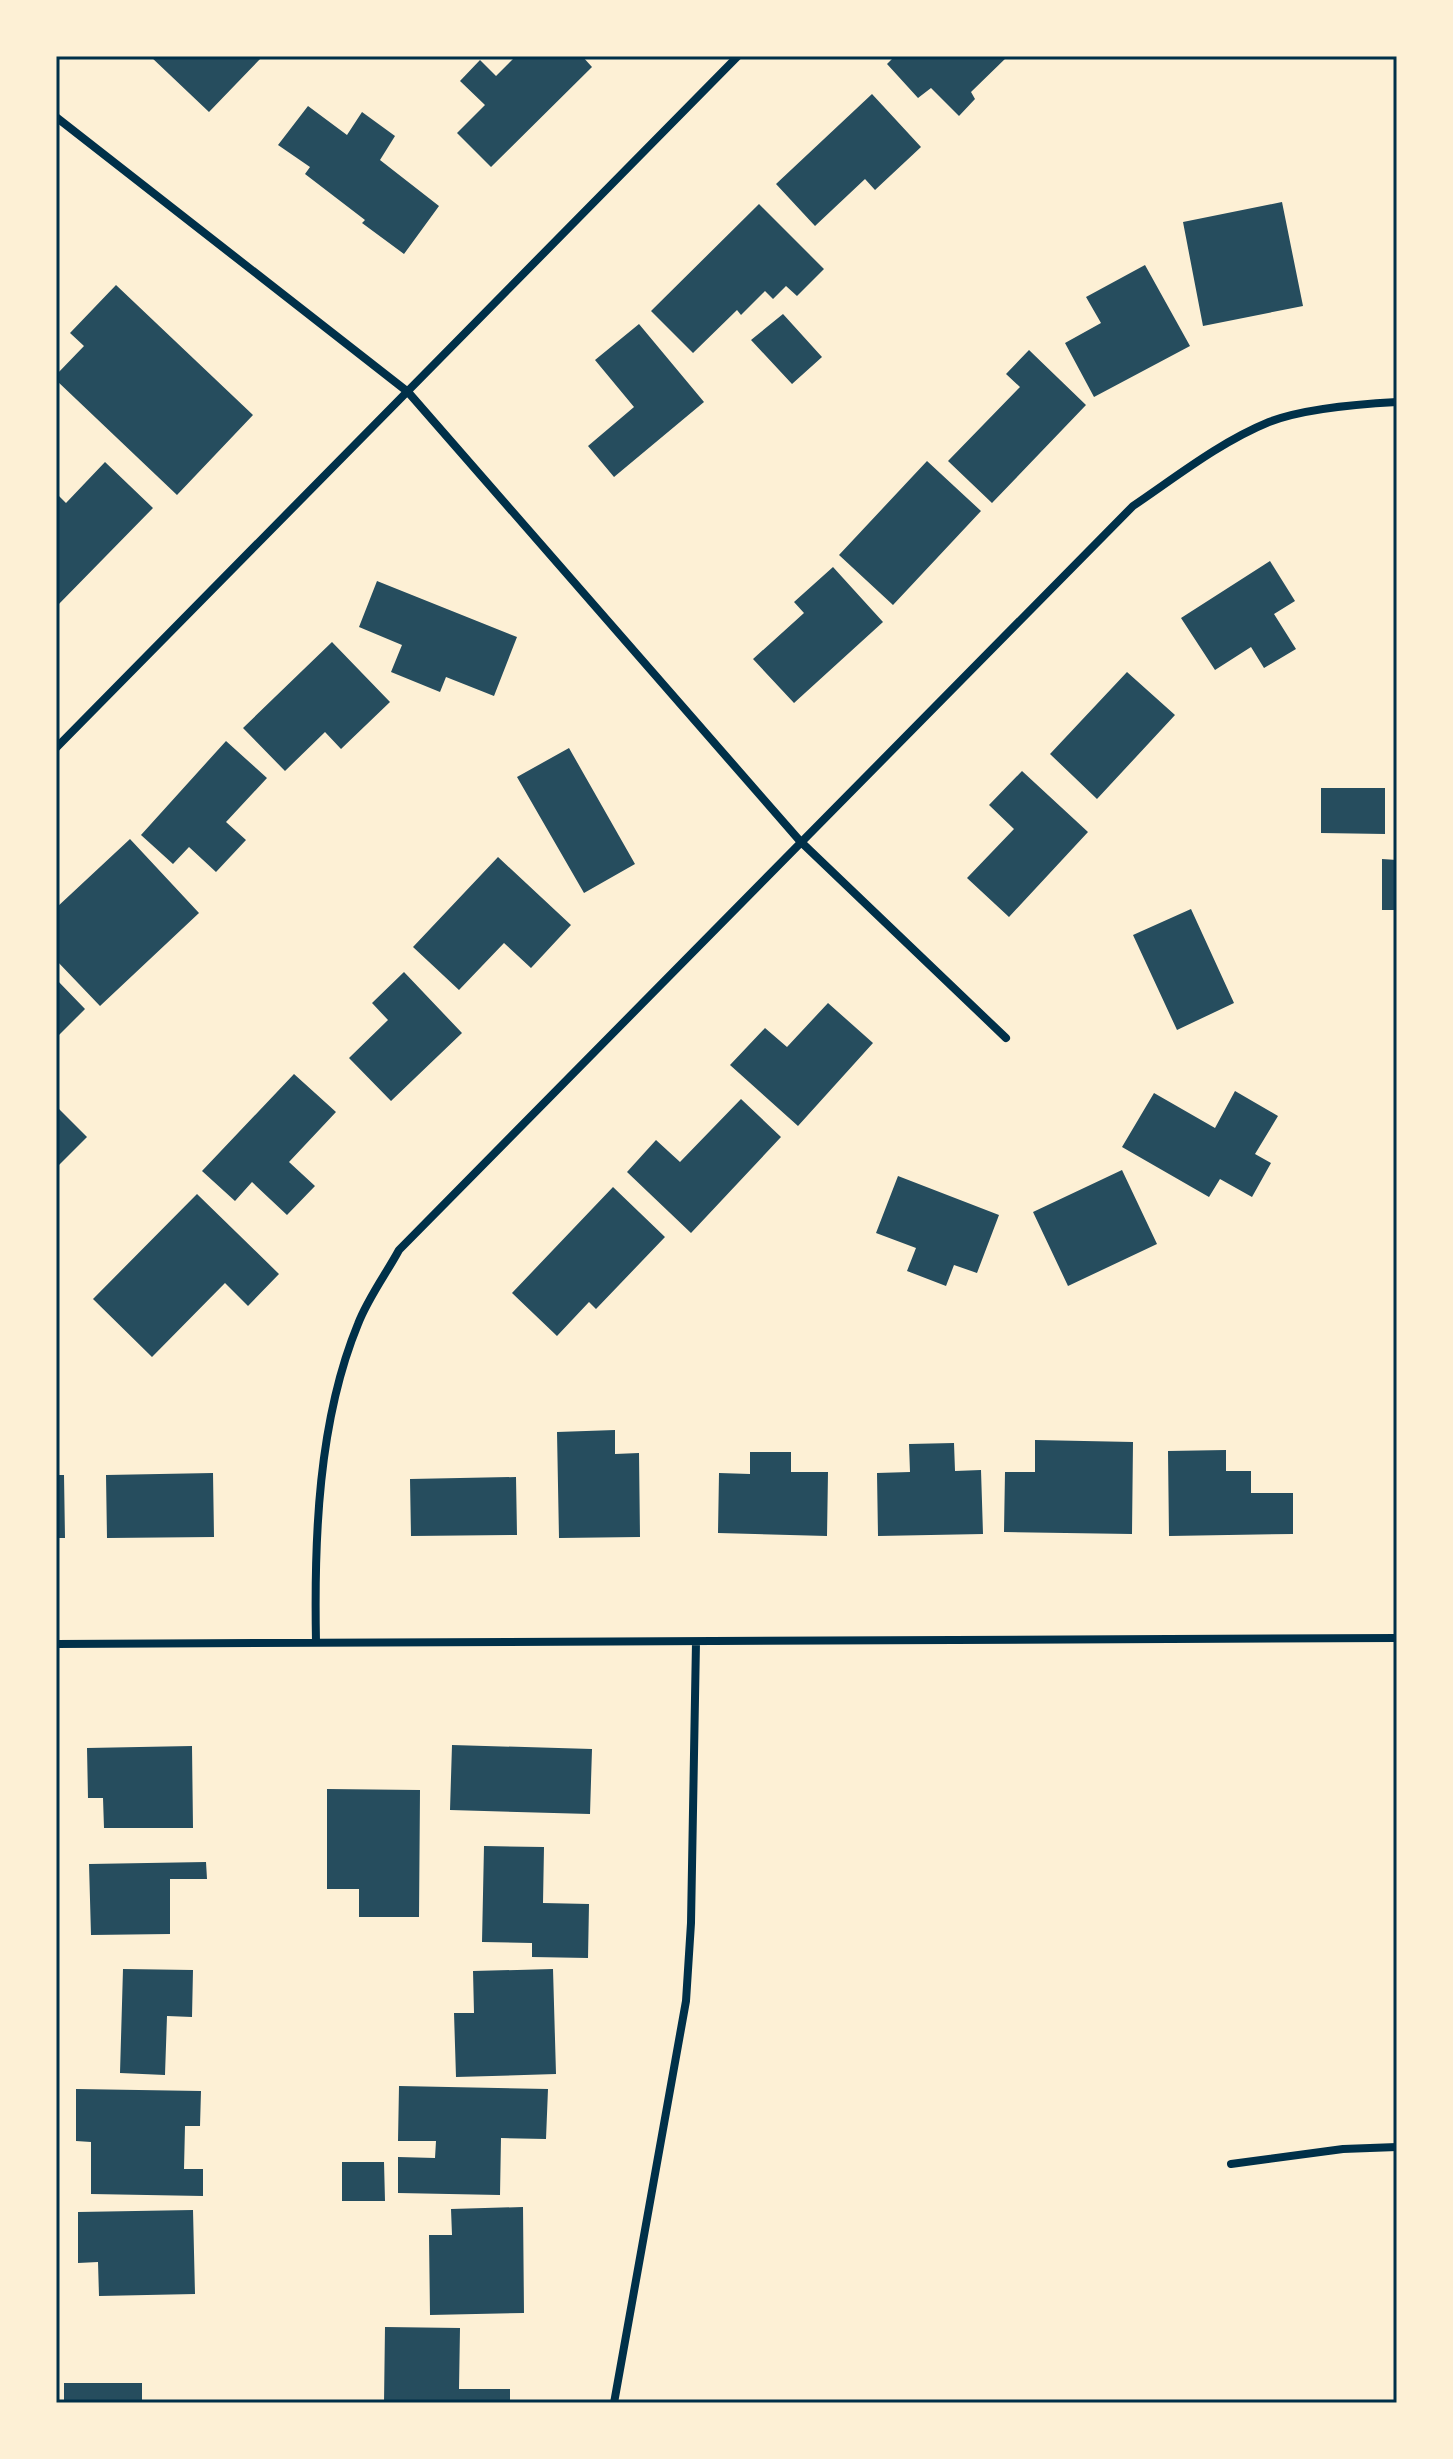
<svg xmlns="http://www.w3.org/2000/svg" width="1453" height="2459" font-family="'PT Serif',serif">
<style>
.building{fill:#264d5e}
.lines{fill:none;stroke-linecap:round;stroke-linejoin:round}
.minor{stroke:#003049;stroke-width:8}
.neatline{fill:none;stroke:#003049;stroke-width:3}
</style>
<rect width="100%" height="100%" fill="#fdf0d5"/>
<path class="building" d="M150,56H259L261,58L209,112Z
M516,56H582L592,67L491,167L457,133L485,105L460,81L480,60L496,76Z
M895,56H1008L971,92L975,99L959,116L931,88L918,98L887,64Z
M872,94L921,147L875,190L865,179L815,226L776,184Z
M308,106L347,135L362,112L395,136L380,160L439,206L404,254L362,223L365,220L305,174L310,167L278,145Z
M1282,202L1303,306L1203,326L1183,222Z
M759,204L824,269L797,296L786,286L773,299L765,291L741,315L737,310L693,353L651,311Z
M1145,265L1190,346L1094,397L1065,343L1101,323L1086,297Z
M116,285L253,415L177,495L56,380V375L84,346L70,333Z
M783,314L822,357L792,384L751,340Z
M639,324L704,402L614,477L588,446L634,407L595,360Z
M1029,350L1086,405L992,503L948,461L1020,387L1006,374Z
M927,461L981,511L893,605L839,555Z
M105,462L153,508L56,607V493L66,503Z
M1270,561L1295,601L1274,614L1296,649L1264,668L1251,647L1215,670L1181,618Z
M833,567L883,622L794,703L753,659L804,613L794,602Z
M377,581L517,637L494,696L446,677L440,692L391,672L402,645L359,627Z
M332,642L390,702L341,749L325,732L285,771L243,728Z
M1127,672L1175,715L1097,799L1050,754Z
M226,741L267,778L226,822L246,840L216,872L189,847L173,864L141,835Z
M569,748L635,864L584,893L517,777Z
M1022,771L1088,832L1009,917L967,878L1014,829L989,805Z
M1321,788H1385V834L1321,833Z
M130,839L199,913L100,1006L56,960V908Z
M498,857L571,925L531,968L504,943L459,990L413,947Z
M1382,859L1397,860V910H1382Z
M1191,909L1234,1003L1177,1030L1133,935Z
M404,972L462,1033L391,1101L349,1058L388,1020L372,1003Z
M56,979L85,1009L56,1038Z
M828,1003L873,1043L798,1126L730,1065L765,1028L787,1047Z
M294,1074L336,1112L289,1162L315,1186L287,1215L252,1182L235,1201L202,1171Z
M1235,1091L1278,1116L1255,1154L1271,1163L1252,1197L1220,1179L1209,1197L1122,1147L1154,1093L1215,1128Z
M741,1099L781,1137L691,1233L627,1172L656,1140L680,1162Z
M56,1106L87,1137L56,1168Z
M1122,1170L1157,1244L1068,1286L1033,1212Z
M898,1176L999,1215L977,1273L954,1265L946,1286L907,1271L916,1248L876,1233Z
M613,1187L665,1237L596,1309L589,1302L557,1336L512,1293Z
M197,1194L279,1274L248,1306L225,1283L152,1357L93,1299Z
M615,1430V1454L639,1453L640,1537L559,1538L557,1432Z
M1035,1440L1133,1442L1132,1534L1004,1532L1005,1472H1035Z
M954,1443L955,1471L981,1470L983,1534L878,1536L877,1473L910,1472L909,1444Z
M1226,1450V1471H1251V1493H1293V1534L1169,1536L1168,1451Z
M750,1452H791V1472H828L827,1536L718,1533L719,1473L750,1474Z
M213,1473L214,1537L107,1538L106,1475Z
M56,1475H64L65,1538H56Z
M516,1477L517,1535L411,1536L410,1479Z
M452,1745L592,1749L590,1814L450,1810Z
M192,1746L193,1828H104L103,1798H88L87,1748Z
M327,1789L420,1790L419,1917H359V1889H327Z
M484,1846L544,1847L543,1903L589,1904L588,1958L532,1957V1943L482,1942Z
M206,1862L207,1879H170V1934L91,1935L89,1864Z
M123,1969L193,1970L192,2017L167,2016L165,2075L120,2073Z
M553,1969L556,2074L456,2077L454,2013H474L473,1971Z
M399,2086L548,2089L546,2139L501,2138L500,2195L398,2193V2157L435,2158L436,2141H398Z
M76,2089L201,2091L200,2126H185L184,2169H203V2196L91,2194V2142L76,2141Z
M342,2162H384L385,2201H342Z
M523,2207L524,2313L430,2315L429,2235H452L451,2209Z
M193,2210L195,2294L99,2296L98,2262L78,2263V2212Z
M385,2327L460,2328L459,2389H510V2403H384Z
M64,2383H142V2403H64Z"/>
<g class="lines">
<path class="minor" d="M56,117L408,392L800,841L1006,1038
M56,748L738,56
M316,1642C314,1539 318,1421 358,1324C368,1298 386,1274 399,1250L1133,506C1176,477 1220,442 1269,422C1305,408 1359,404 1397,402
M56,1644L1397,1638
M1231,2164L1343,2149L1397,2147
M614,2403L686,2001L691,1923L696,1642"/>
</g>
<rect width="1453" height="2459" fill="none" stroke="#fdf0d5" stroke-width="116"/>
<rect x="58" y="58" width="1337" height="2343" class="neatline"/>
</svg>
